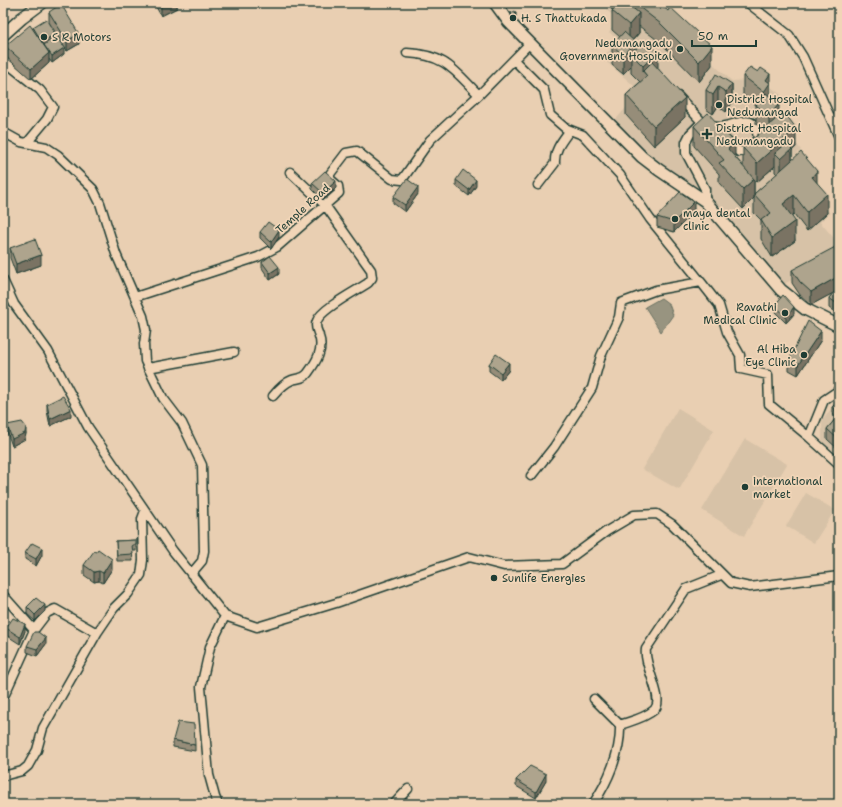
<svg xmlns="http://www.w3.org/2000/svg" width="842" height="807" font-family="'Shantell Sans',sans-serif">
<style>
.built{fill:#d7c2a7}
.water{fill:#989480;stroke:#687162}
.lines{fill:none;stroke-linecap:round;stroke-linejoin:round}
.minor-casing{stroke:#1f3d34;stroke-width:11}
.major-casing{stroke:#1f3d34;stroke-width:14}
.minor{stroke:#f1d5b7;stroke-width:8}
.major{stroke:#f1d5b7;stroke-width:11}
.wall{fill:#968d79;stroke:#1f3d34}
.shaded-wall{fill:#7a7363;stroke:#1f3d34}
.building{fill:#aea48d;stroke:#1f3d34}
.poi-dot{fill:#1f3d34;stroke:#f1d5b7;stroke-width:1.5}
.labels{text-anchor:middle;dominant-baseline:central;stroke-width:3.5;stroke-linejoin:round;paint-order:stroke}
.poi-label{font-size:11px;fill:#1f3d34;stroke:#f1d5b7;text-anchor:start}
.street-label{font-size:11px;fill:#1f3d34;stroke:#f1d5b7}
</style>
<rect width="100%" height="100%" fill="#e9cfb2"/>
<filter id="ink" filterUnits="userSpaceOnUse"><feTurbulence type="fractalNoise" baseFrequency=".025" numOctaves="2"/><feDisplacementMap in="SourceGraphic" scale="8" xChannelSelector="R" yChannelSelector="G"/><feConvolveMatrix kernelMatrix="1 2 1 2 8 2 1 2 1" color-interpolation-filters="sRGB"/></filter>
<g filter="url(#ink)">
<path class="built" d="M612,3L655,12L732,81L761,79L781,95L771,109L801,150L792,158L821,192L817,199L830,213L820,222L839,244V251L813,269L782,285L748,247L613,123L640,91L602,58L619,41L609,32L618,19L606,10Z
M839,403V457L822,442V421L831,409Z
M678,408L714,430L679,490L642,469Z
M745,439L787,464L744,536L702,510Z
M806,493L835,510L814,543L786,526Z"/>
<path class="water" d="M661,298L669,304L673,315L661,332L645,307Z"/>
<g class="lines">
<defs>
<path id="minor" d="M748,3L789,35L803,57L839,137
M407,53C446,55 454,70 479,95
M3,60L40,90L53,107L47,119L27,143
M514,60L544,90L550,115L565,128L583,135L620,175L650,219L701,282
M678,96L702,122L690,134L686,142V153L705,189V201
M712,126C730,133 754,104 758,138L750,149L739,152L727,141
M3,132L21,142L46,147L58,155L93,189L100,203L116,254L143,316L146,330L144,344L145,361L163,398L182,423L202,465L204,551L202,561L191,574
M538,185L555,163C554,150 562,141 570,130
M3,280L14,304L48,351L88,427L173,551L225,616L257,627L336,603L469,557L504,566L562,564L607,531L634,515L657,514L672,524L731,583L750,587L839,576
M135,297L258,257L277,247L339,193L338,186L330,179V174L346,153L357,151L392,179L402,180L430,140L479,95L530,43
M148,368L234,352
M839,390L824,400L809,437L839,464
M273,396C278,390 284,383 292,380C298,378 304,379 308,373C316,362 324,350 319,336C318,331 314,327 317,321C321,309 356,291 368,283L372,278L371,270L325,205L290,172
M531,476L554,447L592,388L601,356L619,317L621,303L656,290L701,282L719,305L727,332L740,355L741,369L768,375L769,404L809,437
M3,595L34,630L5,694
M34,630L47,613L55,609L97,633
M620,725C631,721 645,718 654,710C666,700 643,666 646,649L686,589L721,575
M3,776L22,771L28,766L37,750L43,728L97,633L114,608L128,594L141,575L143,560L142,519L145,511
M218,804L215,797L209,775L201,687L210,647L225,616
M394,804L408,789
M593,804C608,782 621,752 620,725L594,699"/>
<path id="major" d="M495,3L509,22L642,157L659,170L705,201L781,290L805,309L839,326
M3,35L22,18L42,3"/>
</defs>
<use href="#minor" class="minor-casing"/>
<use href="#major" class="major-casing"/>
<use href="#minor" class="minor"/>
<use href="#major" class="major"/>
</g>
<path class="wall" d="M154,3H177V8L161,16Z
M611,3H659L712,65L699,82L661,43L639,26V33L633,40L635,50L658,68L685,117L654,146L626,115V95L640,82L631,73V66L623,74L612,65V45L620,37L612,30V11L613,10L611,9Z
M49,12L79,44L67,51L49,22Z
M511,13L516,16L513,20L511,16Z
M33,28L55,37L64,54L52,63L49,59V63L31,79L5,56V46Z
M743,76L770,83V97L779,116L796,147L792,151V160L817,183L827,213L807,231L794,214L792,216L795,241L772,257L761,239V220L754,213V194L777,174L775,172V166L757,182L754,180V198L743,209L719,183V174L694,146V126L735,157L743,166V148L763,130L756,124V105L743,95Z
M732,84V103L726,112L718,106L713,114L706,109V90Z
M456,180L476,186L469,196L456,186Z
M312,183L336,188L323,200L312,189Z
M418,194L405,212L393,203V197Z
M694,212L674,232L657,227V217Z
M260,232L279,237L271,249L260,238Z
M10,248L41,265L16,274L10,258Z
M262,262L279,274L270,280L262,268Z
M792,270L839,290L836,291L839,293V315L829,308V298L834,292L811,305L800,295L792,283Z
M775,305L794,314L786,323L775,312Z
M821,340L798,375L789,370V360Z
M489,364L509,370L501,380L489,371Z
M839,400V450L827,439V429L836,418L832,413V407Z
M47,404L71,416L50,426L47,411Z
M7,425L26,433L25,439L12,446L7,432Z
M136,540V551H132L133,561H117L116,541Z
M25,553L42,555L36,566L25,559Z
M84,565L112,569L103,583L99,581L94,582L84,575Z
M27,607L45,611L35,621L27,614Z
M6,628L25,631L20,644L6,635Z
M46,644L37,656L27,652V646Z
M173,740L195,745V751L173,747Z
M516,780L546,781L536,798L516,786Z"/>
<path class="shaded-wall" d="M168,3H177V8L161,16V6Z
M516,13V16L513,20V17Z
M639,13V33L629,44V25Z
M55,34V40L45,47L42,42Z
M79,34V44L67,51V41Z
M635,42V58L631,54V66L623,74V55Z
M712,46V65L699,82V62Z
M64,48V54L52,63V56Z
M658,52V72L647,76L643,71V66Z
M49,53V63L31,79V69Z
M770,74V103L764,111V92L766,80Z
M732,84V103L726,112V92Z
M718,87V106L713,114V95Z
M685,98V117L654,146V126Z
M779,104V124L769,136V116Z
M796,128V147L792,151V169L781,179V159L775,153V166L757,182V163Z
M735,143V162L728,149Z
M817,171V190L812,177Z
M754,179V198L743,209V189Z
M476,180V186L469,196V190Z
M336,181V188L323,200V193Z
M418,187V194L405,212V205Z
M827,194V213L807,231V212Z
M794,195V214L783,223V204Z
M694,202V212L674,232V222Z
M795,221V241L772,257V238Z
M279,230V237L271,249V242Z
M41,255V265L16,274V264Z
M279,267V274L270,280V273Z
M839,276V290L811,305V292Z
M794,307V314L786,323V317Z
M821,331V340L798,375V365Z
M509,363V370L501,380V373Z
M71,409V416L50,426V419Z
M26,427V433L25,439L12,446V439Z
M42,548V555L36,566V559Z
M112,559V569L103,583V573Z
M99,571V581L94,582V572Z
M45,605V611L35,621V615Z
M25,624V631L20,644V637Z
M46,638V644L37,656V649Z
M546,774V781L536,798V792Z"/>
<path class="building" d="M160,3H168L161,6Z
M618,3H626L639,13L629,25L612,11Z
M634,3H659L668,11L670,7L712,46L699,62L661,24Z
M61,4L79,34L67,41L49,12Z
M515,11L516,13L513,17L511,13Z
M46,19L55,34L42,42L33,27Z
M30,25L49,53L31,69L5,46Z
M624,32L635,42L623,55L612,45Z
M56,36L64,48L52,56L44,45Z
M645,40L658,52L643,66L631,54Z
M652,62L685,98L654,126L626,95L647,76L643,71Z
M750,67L758,72L761,68L770,74L766,80L770,83L764,92L743,76Z
M716,74L732,84L726,92L718,87L713,95L706,90Z
M766,93L779,104L769,116L756,105Z
M784,112L796,128L757,163L743,148Z
M708,113L735,143L728,149L754,179L743,189L719,163L724,160L694,126Z
M787,143L792,149L781,159L775,153Z
M801,152L817,171L812,177L827,194L807,212L794,195L783,204L795,221L772,238L761,220L771,213L754,194Z
M463,170L476,180L469,190L456,180Z
M325,171L336,181L323,193L312,183Z
M407,179L418,187L405,205L393,197Z
M680,192L694,202L674,222L657,217Z
M268,222L279,230L271,242L260,232Z
M35,239L41,255L16,264L10,248Z
M839,245V276L811,292L800,282L792,270Z
M270,256L279,267L270,273L262,262Z
M835,291L839,293V305L829,298Z
M783,295L794,307L786,317L775,305Z
M808,321L821,331L798,365L789,360Z
M496,354L509,363L501,373L489,364Z
M63,396L71,409L50,419L47,404Z
M839,400V415L832,407Z
M838,416L839,417V440L827,429Z
M22,422L26,427L25,433L12,439L7,425Z
M136,540V545H132L133,554L117,555L116,541Z
M32,543L42,548L36,559L25,553Z
M98,549L112,559L103,573L99,571L94,572L84,565L94,551L96,552Z
M36,598L45,605L35,615L27,607Z
M13,618L25,624L20,637L6,628Z
M34,632H38L46,638L37,649L27,646Z
M178,722L194,724L195,745L173,740Z
M530,766L546,774L536,792L516,780Z"/>
</g>
<g class="poi-dot">
<circle cx="513" cy="18" r="4"/>
<circle cx="44" cy="37" r="4"/>
<circle cx="680" cy="49" r="4"/>
<circle cx="719" cy="105" r="4"/>
<path d="M705 128h4v4h4v4h-4v4h-4v-4h-4v-4h4z"/>
<circle cx="675" cy="219" r="4"/>
<circle cx="785" cy="313" r="4"/>
<circle cx="804" cy="355" r="4"/>
<circle cx="745" cy="487" r="4"/>
<circle cx="494" cy="578" r="4"/>
</g>
<g class="labels">
<g class="poi-label">
<text x="521" y="18">H. S Thattukada</text>
<text x="52" y="37">S R Motors</text>
<text x="672" y="43" text-anchor="end">Nedumangadu<tspan x="672" dy="13">Government Hospital</tspan></text>
<text x="727" y="99">District Hospital<tspan x="727" dy="13">Nedumangad</tspan></text>
<text x="716" y="128">District Hospital<tspan x="716" dy="13">Nedumangadu</tspan></text>
<text x="683" y="213">maya dental<tspan x="683" dy="13">clinic</tspan></text>
<text x="777" y="307" text-anchor="end">Ravathi<tspan x="777" dy="13">Medical Clinic</tspan></text>
<text x="796" y="349" text-anchor="end">Al Hiba<tspan x="796" dy="13">Eye Clinic</tspan></text>
<text x="753" y="481">international<tspan x="753" dy="13">market</tspan></text>
<text x="502" y="578">Sunlife Energies</text>
</g>
<g class="street-label">
<text transform="translate(303 209) rotate(-42)">Temple Road</text>
</g>
</g>
<rect width="842" height="807" fill="none" stroke="#f1d5b7" stroke-width="16"/>
<rect x="8" y="8" width="826" height="791" fill="none" stroke="#1f3d34" stroke-width="1.5" filter="url(#ink)"/>
<path d="M692 40v6h64v-6" fill="none" stroke="#1f3d34" stroke-width="2"/>
<text x="698" y="40" font-size="12" fill="#1f3d34" stroke="#f1d5b7" stroke-width="3" paint-order="stroke">50 m</text>
</svg>
